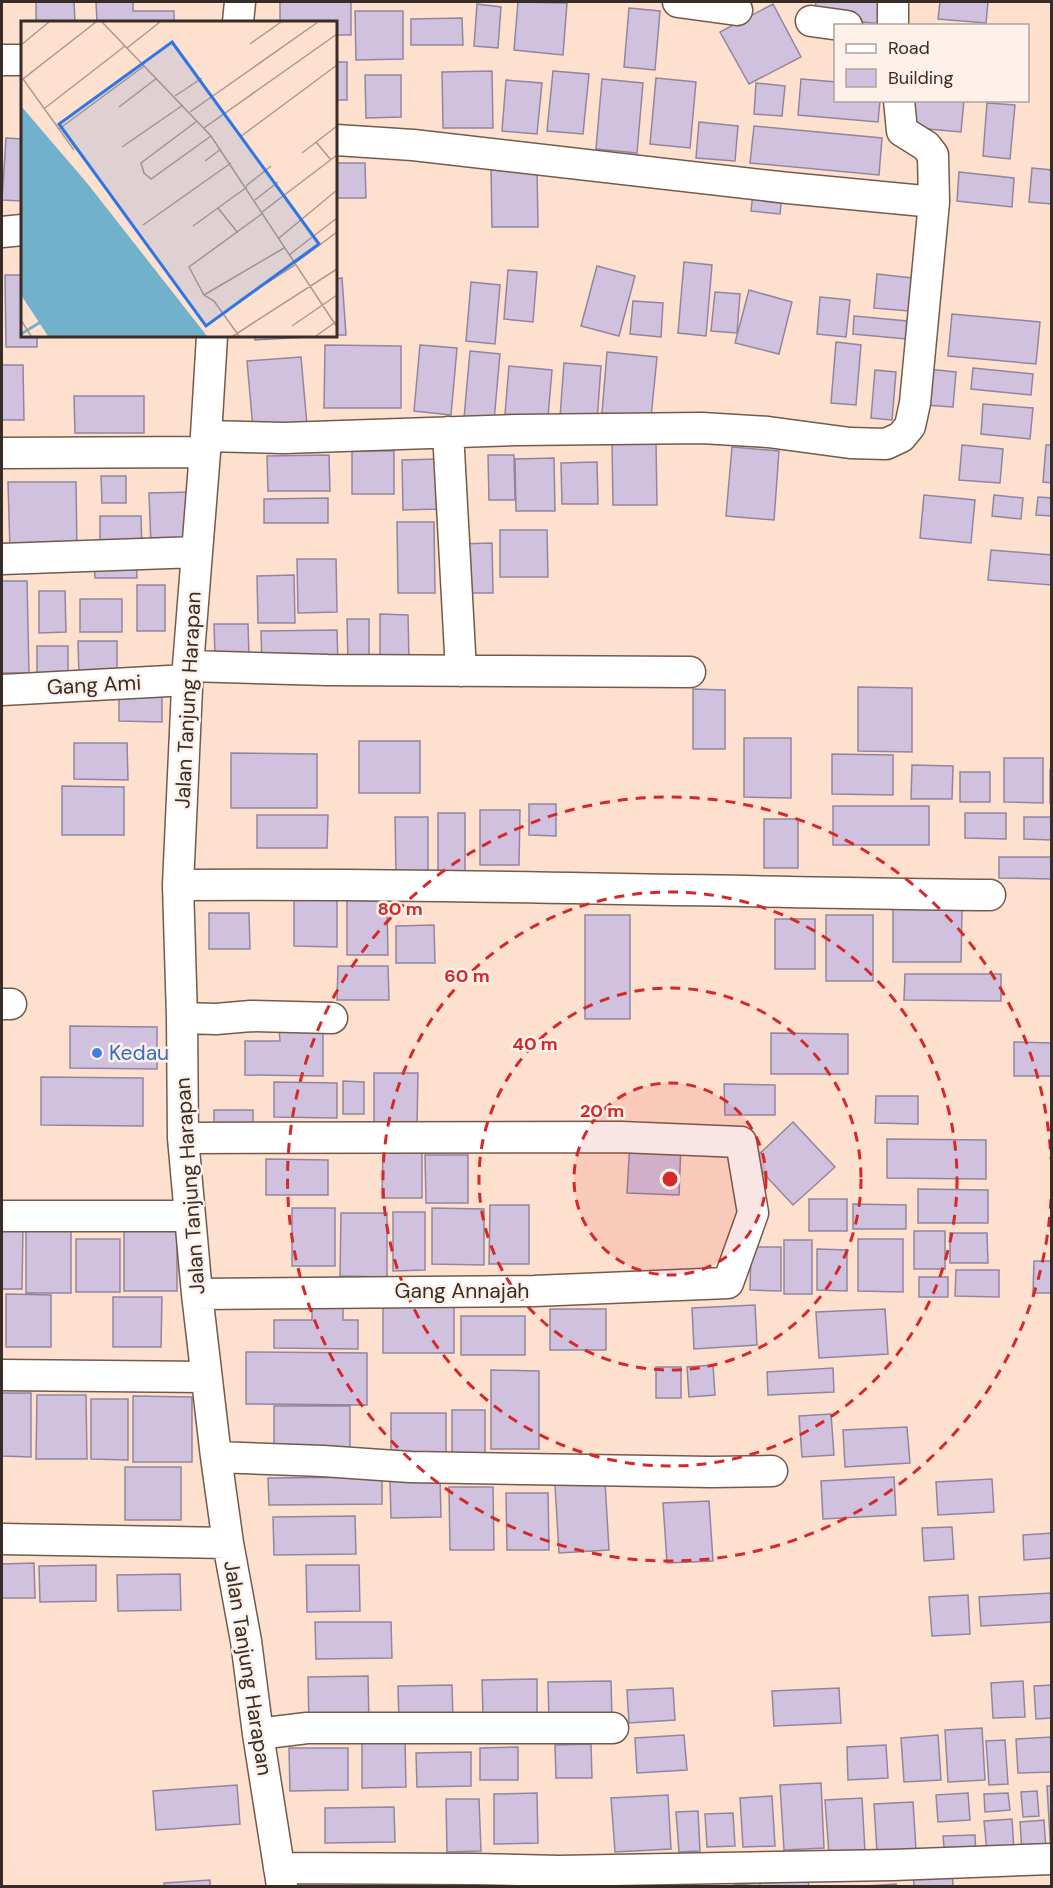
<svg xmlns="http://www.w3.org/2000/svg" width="1053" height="1888" font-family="'DM Sans',sans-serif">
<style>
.building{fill:#d0c2de;stroke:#92859f;stroke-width:1.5}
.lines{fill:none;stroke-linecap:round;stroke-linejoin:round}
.minor-casing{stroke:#745a4b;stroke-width:33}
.minor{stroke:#fff;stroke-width:30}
.ring{fill:none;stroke:#d62828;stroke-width:3;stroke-dasharray:10 8}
.shop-dot{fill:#3f7fe0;stroke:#fdf1ea;stroke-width:2}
.labels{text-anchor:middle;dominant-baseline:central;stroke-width:5;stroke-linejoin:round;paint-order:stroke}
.street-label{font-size:21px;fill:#382d26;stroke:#fdf1ea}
.shop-label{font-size:21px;fill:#366cbe;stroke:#fdf1ea;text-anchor:start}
.inset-river{fill:none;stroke:#71b1cb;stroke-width:3}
.inset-road{fill:none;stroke:#af988b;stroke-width:1.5}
.view{fill:#2f76e2;fill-opacity:0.15;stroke:#2f76e2;stroke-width:3}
.inset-edge{fill:none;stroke:#382d26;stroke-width:3}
.centre{fill:#d62828;stroke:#fdf1ea;stroke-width:3}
.ring-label{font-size:18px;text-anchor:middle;font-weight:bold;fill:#d62828;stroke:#fdf1ea;stroke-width:5;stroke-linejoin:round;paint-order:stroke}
</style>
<rect width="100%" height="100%" fill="#fee0ce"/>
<path class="building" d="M36,2H74L75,22H36Z
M96,2H133V11H174V22H97Z
M280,2H351V35H336V22H280Z
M518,2L567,3L563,55L514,50Z
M816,2H885L883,24L814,17Z
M940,2H988L986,23L938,19Z
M477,4L501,7L498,48L474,46Z
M773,4L801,57L749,84L720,32Z
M629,8L660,11L655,70L624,67Z
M355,11H403V59L356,60Z
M462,18L463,45H411V19Z
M336,62H347V100H336Z
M492,71L493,128H443L442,72Z
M553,71L589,74L583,134L547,131Z
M365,75H401V117L366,118Z
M656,78L696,82L690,148L650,144Z
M602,79L643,83L637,153L596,149Z
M801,79L836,82V100H880L878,122L798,115Z
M506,80L542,83L537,134L502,131Z
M756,83L785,86L782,116L754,114Z
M908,100H964L961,132L905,127Z
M987,103L1015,105L1010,159L983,156Z
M699,122L738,126L735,161L696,158Z
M754,126L882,138L879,175L750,163Z
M6,138L22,139V201L2,200Z
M336,163H365L366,198H336Z
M491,168H537L538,227H492Z
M1032,168L1052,170V204L1029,202Z
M959,172L1014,178L1012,207L957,201Z
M753,193L782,196L780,214L751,211Z
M684,262L712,265L706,336L678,333Z
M597,266L635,276L619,336L581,326Z
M508,270L537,272L533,322L504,319Z
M877,274L912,278L909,311L874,308Z
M5,275H22V336H37V347H6Z
M342,278L346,335H336V279Z
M471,282L500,285L495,344L466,341Z
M749,290L792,302L779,354L735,343Z
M715,292L740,294L737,333L711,331Z
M820,297L850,300L846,337L817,334Z
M633,301L663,303L661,337L630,334Z
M952,314L1040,322L1036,364L948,356Z
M854,316L907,321L906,339L853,334Z
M255,336H326L255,340Z
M836,342L861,345L856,405L831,403Z
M325,345L401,346V408H324Z
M420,345L457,348L451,415L414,411Z
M470,351L500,354L494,421L464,418Z
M607,352L657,357L651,417L602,413Z
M301,357L307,425L253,429L247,361Z
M564,363L601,366L597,421L560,417Z
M2,365H23L24,420H2Z
M509,366L552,370L548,417L505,414Z
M973,368L1033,374L1031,395L971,389Z
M927,369L956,372L953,407L924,405Z
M875,370L896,372L892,420L871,418Z
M74,396H144V433H75Z
M983,404L1033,408L1030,439L981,434Z
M656,442L657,505H613L612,443Z
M962,445L1003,449L1000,483L959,480Z
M1046,445H1052V483L1043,482Z
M732,447L779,451L774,520L726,516Z
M352,451H394V494H352Z
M329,455L330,491H268L267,456Z
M488,455H514L515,500H489Z
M554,458L555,511H516L515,459Z
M437,459L438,509L403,510L402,460Z
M597,462L598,504H562L561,463Z
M101,476H126V503H102Z
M8,482H76L77,552H10Z
M193,492L194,546H151L149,493Z
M924,495L975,500L971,543L920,538Z
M994,495L1023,498L1021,519L992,516Z
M1038,497L1052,498V516L1036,515Z
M328,498V523H264V499Z
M100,516H141L142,552H100Z
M397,522H434L435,593H398Z
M500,530H547L548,577H500Z
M492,543L493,593H462L461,544Z
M991,550L1052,555V585L988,580Z
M94,559H136L137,578H95Z
M297,559H336L337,612L298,613Z
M294,575L295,623H258L257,576Z
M2,581H27L29,673H2Z
M137,585H165V631H137Z
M39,591H65L66,632L39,633Z
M80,599H122V632H80Z
M380,614L408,615L409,660H380Z
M347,619H369V662H348Z
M214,624H248L249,656H215Z
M337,630L338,666L262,667L261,631Z
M78,641H117V676H79Z
M37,646H68V683H37Z
M119,684H162V722L119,721Z
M858,687L912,688V752L858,751Z
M693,689L725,690V749H693Z
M744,738H791V798L744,797Z
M359,741H420V793H359Z
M74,743H127L128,780L74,779Z
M231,753L317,754V808H231Z
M832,754L893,755V795L832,794Z
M1004,758H1043V803L1004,802Z
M912,765L953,766L952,799H911Z
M1050,770H1052V803H1050Z
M960,772H990V802H960Z
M62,786L124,787V835H62Z
M529,804H556V836L529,835Z
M833,806H929V845H833Z
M480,810H520L519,865H480Z
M438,813H465V881H438Z
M965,813H1006V839L965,838Z
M257,815H328L327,848H257Z
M395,817H428V874H396Z
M1024,817H1052V840L1024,839Z
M764,819H798V868H764Z
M999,857H1052V879L999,878Z
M294,898H337V947L294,946Z
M347,900L387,901L388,955H347Z
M893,909L962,910L961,962H893Z
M209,913H249L250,949H209Z
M585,915H630V1019H585Z
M826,915H873V981H826Z
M775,919H815V969H775Z
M434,925L435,963H396V926Z
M338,966H388L389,1000H337Z
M905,974H1001V1001L904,1000Z
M70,1026L157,1027V1069L70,1068Z
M279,1027L323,1028V1076L245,1075V1041H280Z
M771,1033L848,1034V1074H771Z
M1014,1042L1052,1043V1076H1014Z
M374,1073H418L417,1124H374Z
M41,1077L143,1078V1126L41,1125Z
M343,1081L364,1082V1114H343Z
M274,1082L337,1083V1118L274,1117Z
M724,1084L775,1085V1115H725Z
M876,1096H918V1124L875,1123Z
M214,1110H253V1128H214Z
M793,1122L835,1167L793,1205L752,1161Z
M887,1139L986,1140V1179L887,1178Z
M630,1141L681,1143L679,1195L627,1193Z
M383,1150H422V1198H382Z
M425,1155H468V1203H426Z
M266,1159L328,1160V1195H266Z
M918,1189L988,1190V1223H918Z
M809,1199H847V1231H809Z
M853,1204L906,1205V1229H853Z
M490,1205H529V1264H489Z
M292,1208H335V1266H292Z
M432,1208L484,1209V1265L432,1264Z
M393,1212H425V1270L393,1271Z
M341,1213H387V1277L340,1276Z
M2,1226H23L22,1289H2Z
M26,1230H71V1293H26Z
M124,1231H177V1291H124Z
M914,1231H945V1269H914Z
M950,1233H987L988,1263H950Z
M76,1239H120V1292H76Z
M858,1239H903V1292L858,1291Z
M784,1240H812V1294H784Z
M751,1247H781V1291L750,1290Z
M817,1249L847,1250V1291L817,1290Z
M1034,1261H1052V1293H1033Z
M956,1270H999V1297L955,1296Z
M919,1277H948V1297H919Z
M6,1294L51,1295V1347H6Z
M113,1297H162L161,1347H113Z
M312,1304H343V1320H358V1349L274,1348V1320H312Z
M383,1305L454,1306V1353H383Z
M755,1305L757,1345L694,1349L692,1308Z
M550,1309H606V1350H550Z
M885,1309L888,1354L819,1358L816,1312Z
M461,1316H525V1355H461Z
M246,1352L367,1353V1405L246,1404Z
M713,1365L715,1395L689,1397L687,1367Z
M656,1367H681V1398H656Z
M833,1368L834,1392L768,1395L767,1372Z
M491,1370L539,1371V1449H491Z
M2,1393H31V1457L2,1456Z
M37,1395H86L87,1459H36Z
M133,1396L192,1397V1462H133Z
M91,1399H128V1460L91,1459Z
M274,1406H350V1453L274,1452Z
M452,1410H485V1455L452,1454Z
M391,1413H446V1455H391Z
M831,1414L834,1455L802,1457L799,1416Z
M907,1427L910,1463L845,1467L843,1430Z
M125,1467H181V1520H125Z
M382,1477V1504L269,1505L268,1478Z
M894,1477L896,1515L823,1519L821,1481Z
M440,1479L441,1517L391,1518L390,1480Z
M992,1479L994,1512L938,1515L936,1482Z
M605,1482L609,1550L559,1553L555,1485Z
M449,1487H493L494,1550H450Z
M506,1493H548L549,1550H507Z
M709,1501L713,1561L667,1563L663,1503Z
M355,1516L356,1554L274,1555L273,1517Z
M952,1527L954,1559L924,1561L922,1528Z
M1052,1533V1558L1024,1560L1023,1535Z
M34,1563L35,1598H2V1564Z
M96,1565V1601L40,1602L39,1566Z
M306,1565H359L360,1611L307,1612Z
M180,1574L181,1610L118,1611L117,1575Z
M1052,1593V1622L981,1626L979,1597Z
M968,1595L970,1634L932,1636L929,1597Z
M315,1622H391L392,1658L316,1659Z
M368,1676L369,1724H309L308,1677Z
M537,1679V1714L483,1715L482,1680Z
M611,1681L612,1718L549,1719L548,1682Z
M1023,1681L1025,1717L993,1718L991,1683Z
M452,1685L453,1722L399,1723L398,1686Z
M1052,1685V1718L1036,1719L1034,1686Z
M673,1688L675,1720L629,1723L627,1690Z
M839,1688L841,1723L774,1726L772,1691Z
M982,1728L985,1780L948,1782L945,1730Z
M684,1735L687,1770L637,1773L635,1738Z
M938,1735L941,1780L904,1782L901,1738Z
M1052,1737V1772L1018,1773L1016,1739Z
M405,1740L406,1787L362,1788V1741Z
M1005,1740L1008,1784L989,1785L986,1741Z
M591,1744L592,1778H556L555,1745Z
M886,1745L888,1778L848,1780L847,1747Z
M518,1747V1780H480V1748Z
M289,1748H348V1790L290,1791Z
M471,1752V1786L417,1787L416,1753Z
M821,1783L824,1848L784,1850L780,1785Z
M237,1785L240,1824L156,1830L153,1791Z
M1047,1786H1052V1854H1051Z
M1037,1791L1039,1816L1023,1817L1021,1792Z
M537,1793L538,1843L494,1844V1794Z
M968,1793L970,1820L938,1822L936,1795Z
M1008,1793L1010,1810L985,1812L984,1794Z
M668,1795L671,1849L615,1852L611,1798Z
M772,1796L775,1846L743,1847L740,1798Z
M862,1798L865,1852L829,1854L825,1800Z
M446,1799H479L481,1851L447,1852Z
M913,1802L916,1850L877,1852L874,1804Z
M394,1807L395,1842L325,1843V1808Z
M698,1811L700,1851L679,1852L676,1812Z
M733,1813L735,1846L707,1847L705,1814Z
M1012,1819L1014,1851L987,1852L984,1821Z
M1044,1820L1046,1851L1022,1853L1020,1822Z
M975,1835L976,1856L945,1858L943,1836Z
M952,1869L953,1886H914L913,1871Z
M210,1880V1886H164V1883Z
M808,1881L809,1886H760V1883Z
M760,1883V1886H734V1885Z
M896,1884L897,1886H866Z"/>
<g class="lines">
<defs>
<path id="minor" d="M678,2L737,10
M893,2V26
M811,21L847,26
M238,22L240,2
M2,60H22
M336,140L413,145L788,188L934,202
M2,232L22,230
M212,336L205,452L188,666L178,885L182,1018L183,1138L197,1294L216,1457L228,1543L246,1641L258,1734L282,1886
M448,432L461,671
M206,436L284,438L518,430L702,428L768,432L850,443L886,444L901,437L910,426L915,403L934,202L933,155L926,146L902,131L899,100
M2,453L205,452
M2,559L197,552
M188,666L328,670L690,672
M2,690L187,680
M178,885C449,883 719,892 990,895
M2,1004H11
M182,1018L216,1019L251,1016L332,1018
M183,1138L621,1137L741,1142L753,1213L728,1283L534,1291L197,1294
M2,1216H189
M2,1375L206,1377
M216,1457L323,1461L410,1467L711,1472L772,1471
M2,1539L228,1543
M258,1734L307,1728H613
M279,1868L473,1869L559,1871L893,1865L1052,1859"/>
</defs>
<use href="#minor" class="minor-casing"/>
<use href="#minor" class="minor"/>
</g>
<circle cx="670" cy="1179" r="96" fill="#d62828" fill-opacity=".12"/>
<g class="ring">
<circle cx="670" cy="1179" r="96"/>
<circle cx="670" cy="1179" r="191"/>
<circle cx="670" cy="1179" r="287"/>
<path d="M1051 1199A382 382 0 1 1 1051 1159"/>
</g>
<circle class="shop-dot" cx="97" cy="1053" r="6"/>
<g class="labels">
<g class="street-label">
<text transform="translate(94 685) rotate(-3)">Gang Ami</text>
<text transform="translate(188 700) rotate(-87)">Jalan Tanjung Harapan</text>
<text transform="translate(190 1186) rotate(-94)">Jalan Tanjung Harapan</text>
<text x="462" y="1291">Gang Annajah</text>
<text transform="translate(248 1668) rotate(81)">Jalan Tanjung Harapan</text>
</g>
<g class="shop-label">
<text x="109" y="1053">Kedau</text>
</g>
</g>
<g transform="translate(21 21)">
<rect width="316" height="316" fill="#fee0ce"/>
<path d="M0,85L66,162L186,315H27L0,274Z" fill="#71b1cb"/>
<path class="inset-river" d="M0,313L23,299"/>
<path class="inset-road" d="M81,1L190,115L316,306M229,23L260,1M0,24L28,1M106,27L139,1M154,75L181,57M98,86L136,57M24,87L104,25M169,91L297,1M176,100L120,142L123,152L130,158L190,115M183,107L316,13M38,108L123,45M219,116L316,44M295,121L310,139M101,126L162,84M53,129L2,58L75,1M281,132L316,105M184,140L200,128M225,165L250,145M234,179L257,161M197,187L217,212M241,191L316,134M122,204L210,142M172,205L226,166M258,217L316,169M268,234L316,197M273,243L316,211M183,274L263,227M219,279L274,244M0,299L10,315M271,305L316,274M212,315L316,248M218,315L193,280L183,274L168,246L242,192M295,315L316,300"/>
<path class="view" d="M151,21L298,223L185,305L38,103Z"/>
<rect width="316" height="316" class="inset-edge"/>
</g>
<circle cx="670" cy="1179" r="9" class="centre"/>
<g class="ring-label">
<text x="400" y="915">80 m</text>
<text x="467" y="982">60 m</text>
<text x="535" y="1050">40 m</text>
<text x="602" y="1117">20 m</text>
</g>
<rect width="1053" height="1888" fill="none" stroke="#382d26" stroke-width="6"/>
<rect x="834" y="24" width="195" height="78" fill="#fdf1ea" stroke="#aea39c" stroke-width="1.5"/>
<rect x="846" y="44" width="30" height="9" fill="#ffffff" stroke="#aea39c" stroke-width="1.5"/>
<text x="888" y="54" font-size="18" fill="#382d26">Road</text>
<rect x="846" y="69" width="30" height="18" fill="#d0c2de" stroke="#aea39c" stroke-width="1.5"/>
<text x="888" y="84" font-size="18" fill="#382d26">Building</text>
</svg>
